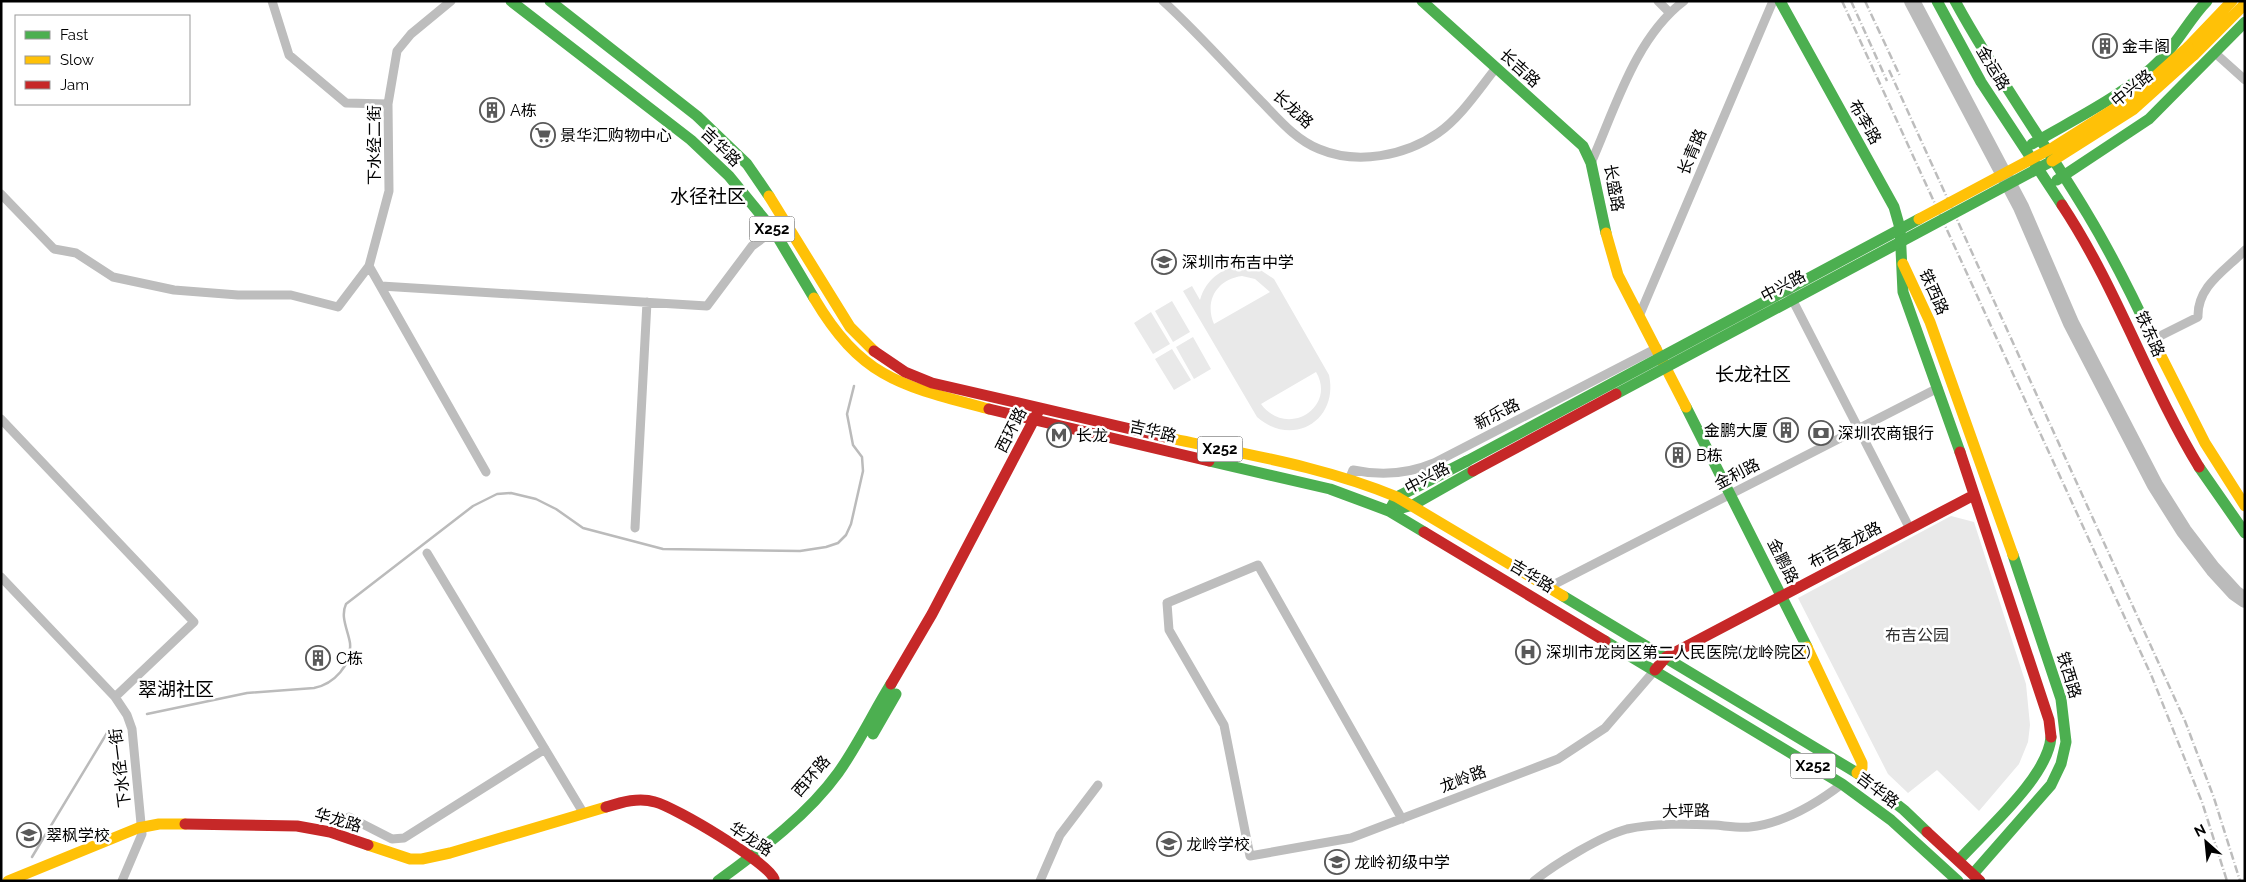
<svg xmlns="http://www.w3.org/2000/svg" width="2246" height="882" font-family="Raleway,'Noto Sans SC',sans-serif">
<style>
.green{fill:#e9e9e9;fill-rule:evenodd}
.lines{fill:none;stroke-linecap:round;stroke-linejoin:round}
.stream{stroke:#bbb;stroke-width:2.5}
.river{stroke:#bbb;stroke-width:16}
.street{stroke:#bdbdbd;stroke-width:9}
.fast{stroke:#4caf50;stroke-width:11}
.slow{stroke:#ffc107;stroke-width:11}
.jam{stroke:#c62828;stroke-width:11}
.rail{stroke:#bdbdbd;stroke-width:2.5;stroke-dasharray:8 2.5 1 2.5;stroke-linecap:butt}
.fast-bridge{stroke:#4caf50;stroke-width:11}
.slow-bridge{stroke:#ffc107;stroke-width:11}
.jam-bridge{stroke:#c62828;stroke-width:11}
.labels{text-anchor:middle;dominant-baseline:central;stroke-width:5;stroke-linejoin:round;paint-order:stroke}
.shield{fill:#fff;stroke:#4c4c4c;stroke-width:1}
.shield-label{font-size:15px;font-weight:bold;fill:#000}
.poi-label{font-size:16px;fill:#000;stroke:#fff;text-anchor:start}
.street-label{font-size:16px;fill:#000;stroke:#fff}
.park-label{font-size:16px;fill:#2e2e2e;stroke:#fff}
.quarter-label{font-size:19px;fill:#000;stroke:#fff}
</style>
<rect width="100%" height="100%" fill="#fff"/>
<path class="green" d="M1242,265L1259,269L1274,279L1329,375C1339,421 1292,448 1257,417L1183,291L1192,286L1200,300C1206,279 1222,268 1242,265ZM1242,276L1255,279L1270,292L1214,324C1204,301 1217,279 1242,276ZM1316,372C1337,407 1287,439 1261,404Z
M1172,301L1190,332L1173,342L1155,311Z
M1151,312L1170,344L1153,354L1134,323Z
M1193,337L1211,369L1194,379L1176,347Z
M1172,349L1191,380L1174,390L1155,359Z
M1951,516L1974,522L2026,684L2030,725L2028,742L2019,764L1979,811L1937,770L1908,793L1888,774L1798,598Z"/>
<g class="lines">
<path class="stream" d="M147,714L247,693L314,688C334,684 352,665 350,643C348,630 340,617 346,604L473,506L497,494L511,493L536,499L556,509L583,528L663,549L800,551L826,547L838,543L846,535L851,524L863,471L862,457L853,445L847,414L854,386
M32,857L107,733"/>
<path class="river" d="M1912,1L2021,207L2071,323L2155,485L2184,531L2213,569L2235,593L2245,600"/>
<path class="street" d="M272,1L289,55L346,103L388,104
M1163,1C1197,32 1227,66 1259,99C1277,117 1294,139 1319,149C1357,165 1405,156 1438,133C1461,117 1479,89 1496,68
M1658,1L1669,12
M2215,53L2245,80
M1591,163C1615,109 1635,38 1684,1
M1,194L54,249L76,253L113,277L174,290L238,295H291L338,307L369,266L389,191L388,104L397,51L411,34L451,1
M369,266L486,472
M381,286L707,306L752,246L777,228
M1791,297L1910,529
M1640,314L1773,1
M2152,340L2198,317C2197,286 2226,270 2245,250
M1,419L194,622L115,697
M1349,480L1353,470C1381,476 1408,474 1434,463L1657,348
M635,528L647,302
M427,553L584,814
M1,577L115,697L127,715L132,729L142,834L122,881
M1549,587L1938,388
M349,817L392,839L404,838L545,749
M1402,819L1258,565L1167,603L1169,630L1224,725L1250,856L1351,838L1558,759L1605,728L1655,670
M1040,881L1060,835L1098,785
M1534,881C1555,864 1601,836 1627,829C1654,823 1688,824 1715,825C1727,826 1739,828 1750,827C1784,823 1816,804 1842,784"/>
<path class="fast" d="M511,1L691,140L729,176L774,231L814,298
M550,1L697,116L747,164L769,196
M1422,1L1583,146L1591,163L1606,233
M1780,1L1894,207L1900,228L1903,292L1960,452
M1937,1L1981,82L2062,205
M1955,1C1995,75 2045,143 2088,215C2112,255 2133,297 2153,340
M2032,144C2076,118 2126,95 2162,58C2179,41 2190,18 2207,1
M2057,180L2149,119L2245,22
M1686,407L1807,647
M1209,461L1330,489L1389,511L1424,532
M2199,467L2245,533
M1402,508L1413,505L1473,471
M1389,511L1397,497L1467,461
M1563,596L1857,773L1904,810L1927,832
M1605,641L1842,784L1891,820L1958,881
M873,734L896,694
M1959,860C1986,830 2048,777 2051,737
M1973,874L2051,785L2061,764L2066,742L2061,699L2013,555
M718,881C760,850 807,816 838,773C858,745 873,713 891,684"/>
<path class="slow" d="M2188,47L2232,1
M2194,55L2245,4
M769,196L850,327L874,351
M1606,233L1618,275L1686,407
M1903,264L1930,322L2013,555
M814,298C862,379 902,386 989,409
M2153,340L2205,443L2245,506
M1165,437C1243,454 1323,466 1397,497L1563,596
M1807,647L1862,763V768L1857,773
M368,845L410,859H422L450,853L606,807
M8,881L138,828L159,824H185"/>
<path class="jam" d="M2062,205C2117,288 2148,383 2199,467
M874,351L905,372L932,383L1165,437
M989,409L1209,461
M1960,452L2049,720L2051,737
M1424,532L1605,641
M1655,670L1666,657L1974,495
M891,684L932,614L1038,412
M606,807C622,802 639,797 655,802C675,807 769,863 774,879
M185,824L297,826L330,832L368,845
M1927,832L1980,881"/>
<path class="rail" d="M1842,1L2152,677L2202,802L2227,881
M1851,1L1887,81
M1865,1L1900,76
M1889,70L2185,721L2214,798L2240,881"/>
<path class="fast-bridge" d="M1616,394L2052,161
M1467,461L1919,219"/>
<path class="slow-bridge" d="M2052,161L2134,109L2194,55
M1919,219L2054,147L2130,99L2188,47"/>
<path class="jam-bridge" d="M1473,471L1616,394"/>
</g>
<defs>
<symbol id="building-ring" viewBox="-11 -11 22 22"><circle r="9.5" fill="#fff" stroke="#595959" stroke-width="1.5"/><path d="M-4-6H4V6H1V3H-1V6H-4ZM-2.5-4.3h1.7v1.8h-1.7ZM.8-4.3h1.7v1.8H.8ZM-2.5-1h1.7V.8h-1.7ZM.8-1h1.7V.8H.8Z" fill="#595959"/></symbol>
<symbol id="supermarket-ring" viewBox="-11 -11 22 22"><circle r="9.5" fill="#fff" stroke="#595959" stroke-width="1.5"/><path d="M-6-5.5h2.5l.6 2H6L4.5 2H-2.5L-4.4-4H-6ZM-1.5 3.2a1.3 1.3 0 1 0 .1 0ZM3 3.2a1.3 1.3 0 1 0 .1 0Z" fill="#595959"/></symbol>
<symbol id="school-ring" viewBox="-11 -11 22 22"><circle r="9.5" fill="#fff" stroke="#595959" stroke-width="1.5"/><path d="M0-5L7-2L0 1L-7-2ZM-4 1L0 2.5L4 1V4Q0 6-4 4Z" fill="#595959"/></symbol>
<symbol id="bank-ring" viewBox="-11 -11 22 22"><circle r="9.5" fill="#fff" stroke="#595959" stroke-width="1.5"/><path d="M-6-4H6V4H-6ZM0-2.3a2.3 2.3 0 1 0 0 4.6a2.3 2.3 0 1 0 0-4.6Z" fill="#595959"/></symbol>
<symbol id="metro-ring" viewBox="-11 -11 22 22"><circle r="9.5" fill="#fff" stroke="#595959" stroke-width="1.5"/><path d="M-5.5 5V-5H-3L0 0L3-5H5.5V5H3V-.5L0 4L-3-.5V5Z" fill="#595959"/></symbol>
<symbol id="hospital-ring" viewBox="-11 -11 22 22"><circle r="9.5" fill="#fff" stroke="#595959" stroke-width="1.5"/><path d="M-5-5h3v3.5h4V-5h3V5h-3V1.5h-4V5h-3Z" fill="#595959"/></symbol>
</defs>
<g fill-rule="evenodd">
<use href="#building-ring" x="2091" y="32" width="28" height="28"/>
<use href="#building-ring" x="478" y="96" width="28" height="28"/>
<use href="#supermarket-ring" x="529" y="121" width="28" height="28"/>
<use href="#school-ring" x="1150" y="248" width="28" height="28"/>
<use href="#building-ring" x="1772" y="416" width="28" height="28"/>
<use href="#bank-ring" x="1807" y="419" width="28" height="28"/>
<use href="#metro-ring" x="1045" y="421" width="28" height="28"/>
<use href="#building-ring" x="1664" y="441" width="28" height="28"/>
<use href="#hospital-ring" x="1514" y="638" width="28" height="28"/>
<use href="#building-ring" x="304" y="644" width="28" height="28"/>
<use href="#school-ring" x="15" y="821" width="28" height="28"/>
<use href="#school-ring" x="1155" y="830" width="28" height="28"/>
<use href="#school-ring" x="1323" y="848" width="28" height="28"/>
</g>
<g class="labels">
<g class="shield">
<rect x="749.5" y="216.5" width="45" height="25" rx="4"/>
<rect x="1197.5" y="436.5" width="45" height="25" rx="4"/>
<rect x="1790.5" y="753.5" width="45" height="25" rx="4"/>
</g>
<g class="shield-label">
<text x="772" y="229">X252</text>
<text x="1220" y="449">X252</text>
<text x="1813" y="766">X252</text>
</g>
<g class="poi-label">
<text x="2122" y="46">金丰阁</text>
<text x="510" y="110">A栋</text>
<text x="560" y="135">景华汇购物中心</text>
<text x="1182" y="262">深圳市布吉中学</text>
<text x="1768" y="430" text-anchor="end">金鹏大厦</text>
<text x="1838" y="433">深圳农商银行</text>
<text x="1076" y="435">长龙</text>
<text x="1696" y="455">B栋</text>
<text x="1546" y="652">深圳市龙岗区第二人民医院(龙岭院区)</text>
<text x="336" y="658">C栋</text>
<text x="46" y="835">翠枫学校</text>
<text x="1186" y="844">龙岭学校</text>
<text x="1354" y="862">龙岭初级中学</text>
</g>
<g class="street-label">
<text transform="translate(1520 68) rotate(42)">长吉路</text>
<text transform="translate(1993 68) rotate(59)">金运路</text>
<text transform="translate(2132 88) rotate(-39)">中兴路</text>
<text transform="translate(1293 109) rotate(42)">长龙路</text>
<text transform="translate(1865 122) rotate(60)">布李路</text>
<text transform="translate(374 145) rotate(-90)">下水经二街</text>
<text transform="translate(721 147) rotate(44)">吉华路</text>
<text transform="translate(1692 152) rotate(-67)">长青路</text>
<text transform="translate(1614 188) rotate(80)">长盛路</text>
<text transform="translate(1783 286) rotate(-28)">中兴路</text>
<text transform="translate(1934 292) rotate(66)">铁西路</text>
<text transform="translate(2150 334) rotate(66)">铁东路</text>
<text transform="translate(1497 414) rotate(-27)">新乐路</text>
<text transform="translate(1011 430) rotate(-63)">西环路</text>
<text transform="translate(1153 431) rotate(13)">吉华路</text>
<text transform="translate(1737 474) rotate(-27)">金利路</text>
<text transform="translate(1427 478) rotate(-28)">中兴路</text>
<text transform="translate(1845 545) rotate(-28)">布吉金龙路</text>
<text transform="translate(1783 561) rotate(63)">金鹏路</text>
<text transform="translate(1532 576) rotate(31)">吉华路</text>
<text transform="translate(2069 675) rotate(73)">铁西路</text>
<text transform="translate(120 768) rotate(-97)">下水径一街</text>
<text transform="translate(811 776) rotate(-49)">西环路</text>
<text transform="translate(1463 779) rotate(-21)">龙岭路</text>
<text transform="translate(1878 790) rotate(37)">吉华路</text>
<text transform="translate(1686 811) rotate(-1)">大坪路</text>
<text transform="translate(338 820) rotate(16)">华龙路</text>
<text transform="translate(751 839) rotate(33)">华龙路</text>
</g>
<g class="park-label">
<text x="1917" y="635">布吉公园</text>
</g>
<g class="quarter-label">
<text x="708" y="196">水径社区</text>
<text x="1753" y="374">长龙社区</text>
<text x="176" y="689">翠湖社区</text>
</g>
</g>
<rect width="2246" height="882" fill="none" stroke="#000000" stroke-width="5"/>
<rect x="15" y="15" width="175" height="90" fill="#ffffff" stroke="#999999"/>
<rect x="25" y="31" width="25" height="8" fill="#4caf50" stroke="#999999"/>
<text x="60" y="40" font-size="15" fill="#000000">Fast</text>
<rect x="25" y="56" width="25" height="8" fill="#ffc107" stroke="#999999"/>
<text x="60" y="65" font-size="15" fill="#000000">Slow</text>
<rect x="25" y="81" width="25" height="8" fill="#c62828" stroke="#999999"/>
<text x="60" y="90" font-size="15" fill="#000000">Jam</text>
<g transform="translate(2206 842) rotate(333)" stroke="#ffffff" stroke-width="4" paint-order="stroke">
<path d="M0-4L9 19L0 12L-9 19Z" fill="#000000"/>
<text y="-8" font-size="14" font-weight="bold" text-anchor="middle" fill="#000000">N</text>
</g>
</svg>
